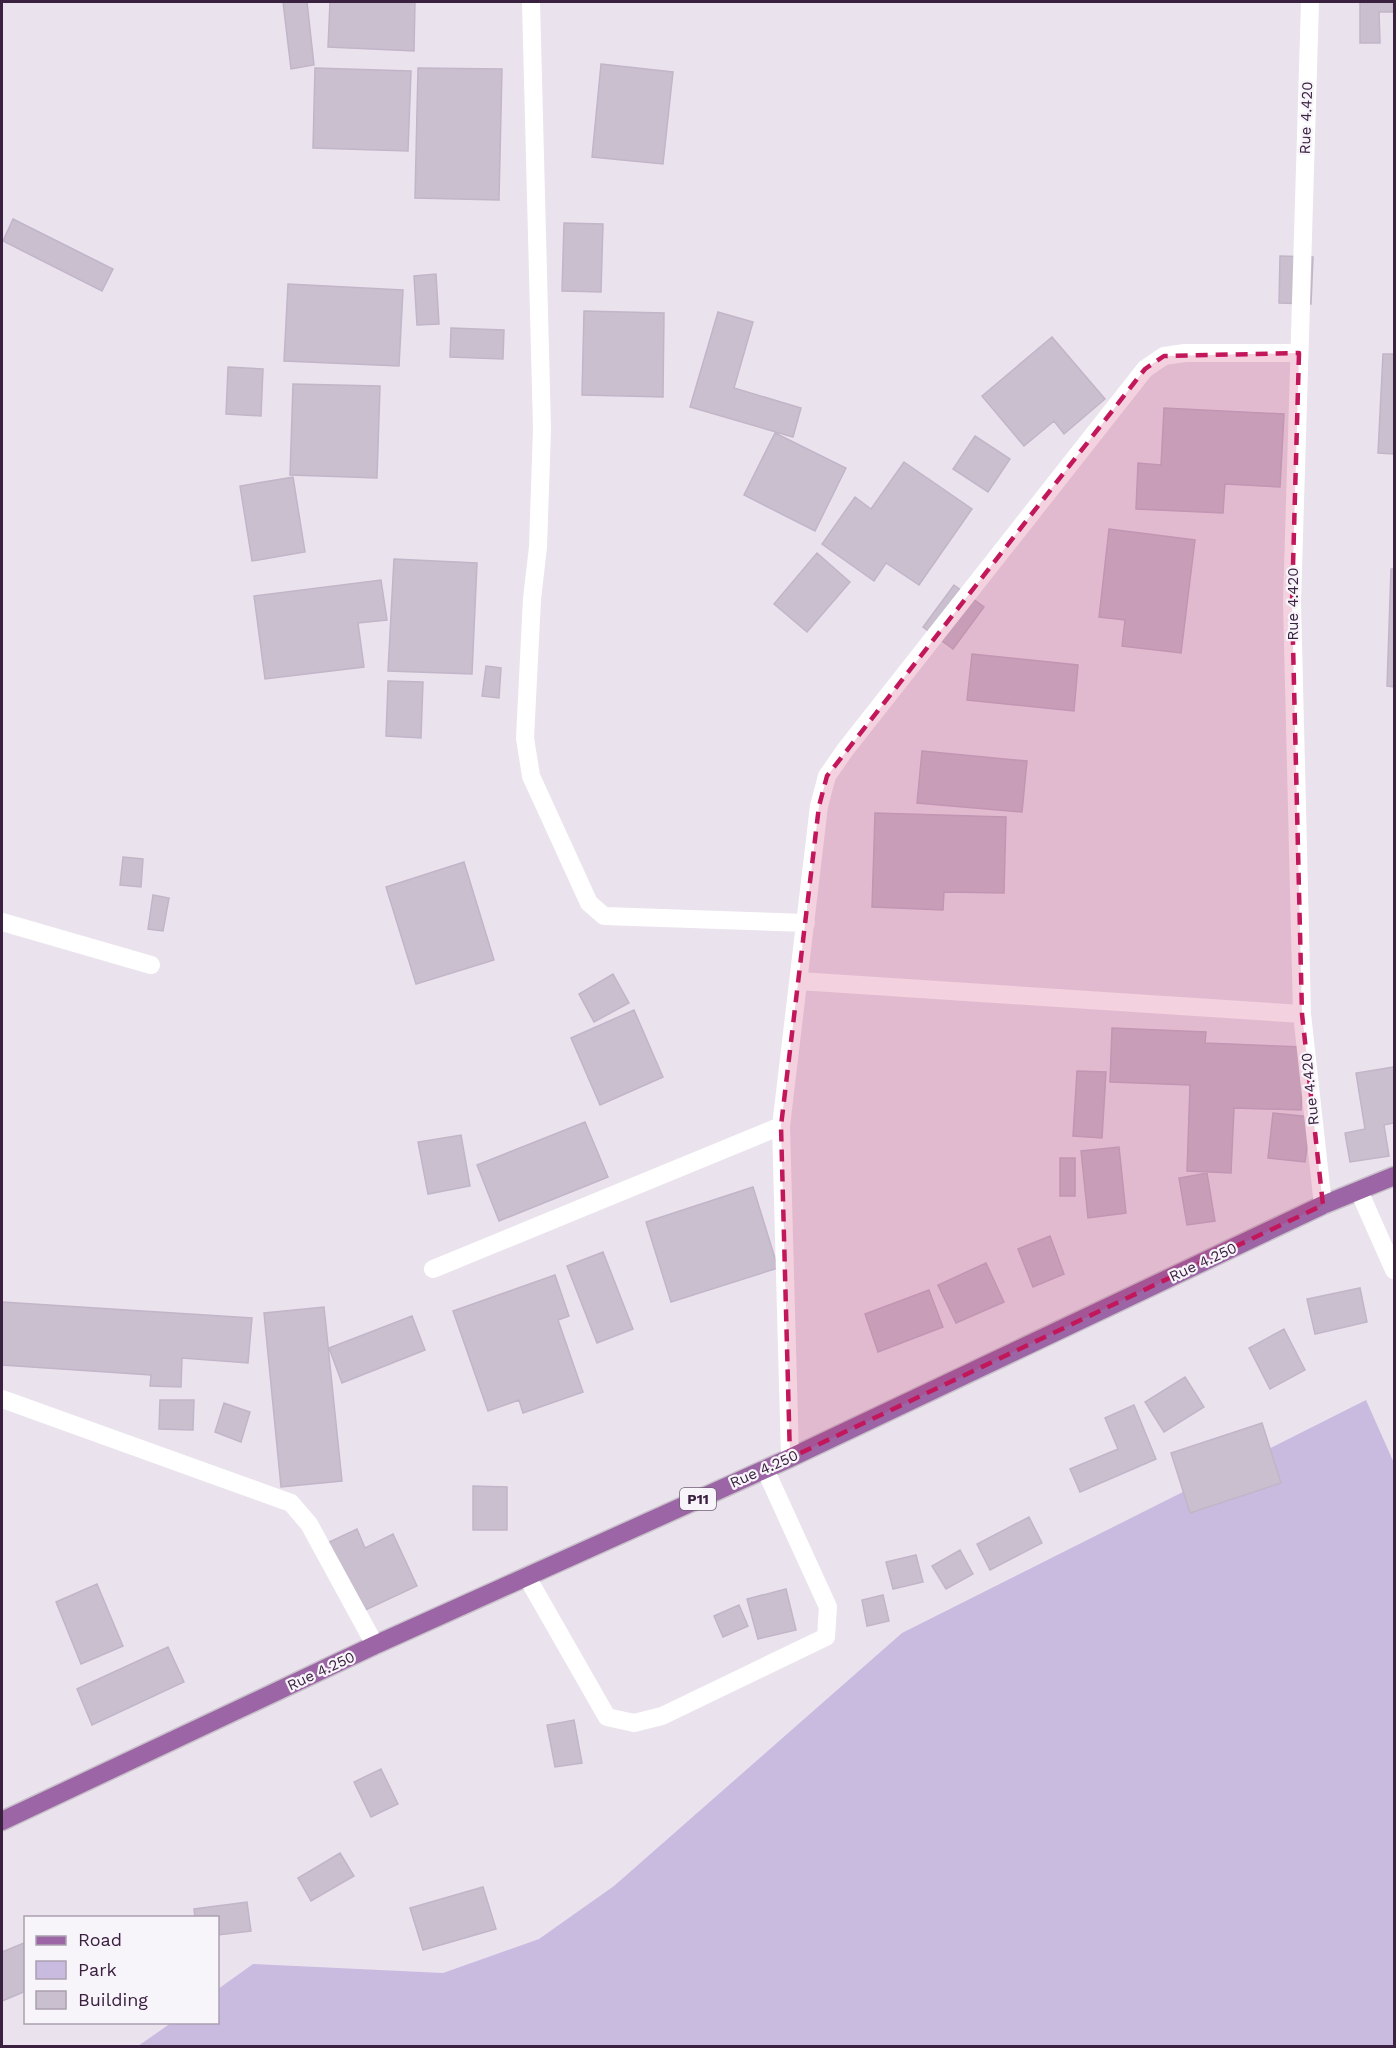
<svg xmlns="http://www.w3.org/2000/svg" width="1396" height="2048" font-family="'Work Sans',sans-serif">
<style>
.green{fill:#c9bbe0}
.building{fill:#c9bfcf;stroke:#c2b5c8;stroke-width:1.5}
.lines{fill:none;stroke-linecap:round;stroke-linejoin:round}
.primary-casing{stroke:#c8c1ca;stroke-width:21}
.lane{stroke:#fff;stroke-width:18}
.street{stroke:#fff;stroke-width:18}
.primary{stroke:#9c65a5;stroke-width:18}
.marked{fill:#c2185b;fill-opacity:0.2;stroke:#c2185b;stroke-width:4.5;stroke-dasharray:12 8;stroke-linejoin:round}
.labels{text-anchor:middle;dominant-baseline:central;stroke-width:4.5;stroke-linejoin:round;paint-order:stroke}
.shield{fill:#f7f4fa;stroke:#736078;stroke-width:1.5}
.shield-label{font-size:14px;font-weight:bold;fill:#3b2140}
.street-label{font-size:15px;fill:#3b2140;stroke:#f7f4fa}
</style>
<rect width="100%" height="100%" fill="#eae3ee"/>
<path class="green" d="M1366,1400L1394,1463V2046H138L171,2023L218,2022V1989L253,1964L443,1973L539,1939L614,1886L902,1633Z"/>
<path class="building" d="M283,2H307L314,65L291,69Z
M330,2H415L414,51L328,47Z
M1360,2H1394V12H1379L1380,43H1360Z
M601,64L673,72L663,164L592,157Z
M315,68L411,71L408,151L313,148Z
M418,68L502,69L499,200L415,198Z
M13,219L113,269L102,291L3,241Z
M564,223L603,224L601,292L562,291Z
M1280,256L1313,257L1311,304L1279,303Z
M436,274L439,324L417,325L414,276Z
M288,284L403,290L399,366L284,361Z
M584,311L664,313L663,397L582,395Z
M718,312L753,322L734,388L801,408L793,437L690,407Z
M451,328L504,330L503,359L450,357Z
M1052,337L1105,399L1064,434L1054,421L1024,446L982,396Z
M1383,354H1394V454L1378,453Z
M228,367L263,369L261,416L226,414Z
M293,384L380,386L377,478L290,475Z
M1164,408L1284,414L1280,487L1225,484L1223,513L1136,509L1138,463L1161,465Z
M775,433L846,468L815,531L744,495Z
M975,436L1010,459L988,492L953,469Z
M904,462L972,509L919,585L886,563L874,581L822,544L855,497L871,509Z
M293,477L305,552L252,561L240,486Z
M1109,529L1195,540L1181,653L1122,646L1125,620L1099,617Z
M817,553L850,582L807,632L774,604Z
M394,559L477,563L472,674L388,671Z
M1391,569H1394V687L1387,686Z
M381,580L387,620L358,623L364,667L265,679L254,596Z
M954,585L984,607L953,649L923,627Z
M972,654L1078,665L1074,711L967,700Z
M486,666L501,668L499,698L482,696Z
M388,681L423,682L421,738L386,736Z
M922,751L1027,761L1022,812L917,803Z
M875,813L1006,817L1004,893L944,892L943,910L872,907Z
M123,857L143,859L141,887L120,885Z
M464,862L494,960L416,984L386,887Z
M153,895L169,898L163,931L148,929Z
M613,974L629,1003L594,1022L579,994Z
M634,1010L663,1077L600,1105L571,1038Z
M1112,1028L1206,1032L1205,1043L1304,1047L1301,1110L1234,1108L1231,1173L1187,1171L1190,1085L1110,1082Z
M1394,1067V1123L1384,1125L1389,1156L1350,1162L1345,1133L1365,1129L1356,1073Z
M1077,1071L1106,1072L1102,1138L1073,1136Z
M1273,1113L1311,1117L1305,1162L1268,1158Z
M585,1122L608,1177L499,1221L477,1165Z
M461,1135L470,1186L428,1194L418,1142Z
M1119,1147L1126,1213L1088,1218L1081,1151Z
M1060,1158H1075V1196H1060Z
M1207,1173L1215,1221L1187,1225L1179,1178Z
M753,1187L778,1268L671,1302L646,1222Z
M1050,1236L1064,1274L1033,1287L1018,1249Z
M603,1252L633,1329L597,1343L567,1266Z
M986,1263L1004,1302L956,1323L938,1285Z
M555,1275L569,1316L558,1320L583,1392L523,1413L519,1400L488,1411L453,1311Z
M1360,1288L1367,1322L1315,1334L1307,1299Z
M929,1290L943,1327L878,1352L865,1314Z
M2,1302L252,1318L248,1363L182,1358L181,1387L150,1386L151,1375L2,1365Z
M324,1307L342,1481L281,1487L264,1313Z
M412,1316L425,1350L342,1383L329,1348Z
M1284,1329L1305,1370L1270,1389L1249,1348Z
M1185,1377L1204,1407L1164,1432L1145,1402Z
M160,1400H194L193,1430L159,1429Z
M224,1403L250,1412L241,1442L215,1432Z
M1134,1405L1156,1459L1080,1492L1070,1469L1118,1449L1105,1418Z
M1262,1423L1281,1483L1190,1513L1171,1453Z
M473,1486L507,1487V1530H473Z
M1029,1517L1042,1543L990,1570L977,1544Z
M357,1529L365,1548L393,1534L417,1586L359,1613L327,1543Z
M960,1550L973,1574L946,1589L932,1566Z
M916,1555L923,1582L893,1589L886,1562Z
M97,1584L123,1646L81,1664L56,1602Z
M786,1589L796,1630L758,1639L747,1599Z
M883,1595L889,1621L867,1626L862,1600Z
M739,1605L748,1626L723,1637L714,1616Z
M168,1647L184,1682L92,1725L77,1689Z
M574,1720L582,1763L555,1767L547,1725Z
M381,1769L398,1804L371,1817L354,1782Z
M340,1853L354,1876L311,1901L298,1878Z
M483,1887L496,1929L423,1950L410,1908Z
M247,1902L251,1931L218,1935V1918H195L194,1909Z
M26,1942V1991L2,2001V1952Z"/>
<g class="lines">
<defs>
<path id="primary" d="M2,1821L375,1645L790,1458L1323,1205L1394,1176"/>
</defs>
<use href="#primary" class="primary-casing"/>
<path class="lane" d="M2,922L151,965
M527,1577L607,1717L634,1723L662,1716L826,1637L828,1607L765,1469"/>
<path class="street" d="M531,2L542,429L538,547L532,599L525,738L531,776L589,903L604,916L806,923
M1310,2L1292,602L1302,1014L1323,1205
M799,981L1302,1014
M1359,1191L1394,1270
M433,1269L781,1126
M2,1399L291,1503L309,1524L375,1645
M790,1458L781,1126L819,806L827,776L845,750L1145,369L1164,356L1185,353H1299"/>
<use href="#primary" class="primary"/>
</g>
<path class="marked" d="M1299,353L1292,602L1302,1014L1323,1205L790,1458L781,1126L819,806L827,776L1145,369L1164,356Z"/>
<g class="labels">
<rect class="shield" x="680" y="1488" width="36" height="22" rx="4.5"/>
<g class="shield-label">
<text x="698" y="1499">P11</text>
</g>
<g class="street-label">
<text transform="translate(1306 118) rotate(-88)">Rue 4.420</text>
<text transform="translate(1293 604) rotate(-90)">Rue 4.420</text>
<text transform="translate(1310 1089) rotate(-96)">Rue 4.420</text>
<text transform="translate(1203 1262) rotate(-25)">Rue 4.250</text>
<text transform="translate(764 1469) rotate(-24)">Rue 4.250</text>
<text transform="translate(321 1671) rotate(-25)">Rue 4.250</text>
</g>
</g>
<rect width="1396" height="2048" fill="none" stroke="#3b2140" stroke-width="6"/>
<rect x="24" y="1916" width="195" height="108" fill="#f7f4fa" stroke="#aca0b0" stroke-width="1.5"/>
<rect x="36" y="1936" width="30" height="9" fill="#9c65a5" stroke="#aca0b0" stroke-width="1.5"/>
<text x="78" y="1946" font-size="18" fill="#3b2140">Road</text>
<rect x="36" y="1961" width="30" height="18" fill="#c9bbe0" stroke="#aca0b0" stroke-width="1.5"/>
<text x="78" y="1976" font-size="18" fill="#3b2140">Park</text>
<rect x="36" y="1991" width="30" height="18" fill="#c9bfcf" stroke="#aca0b0" stroke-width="1.5"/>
<text x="78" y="2006" font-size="18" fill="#3b2140">Building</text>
</svg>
